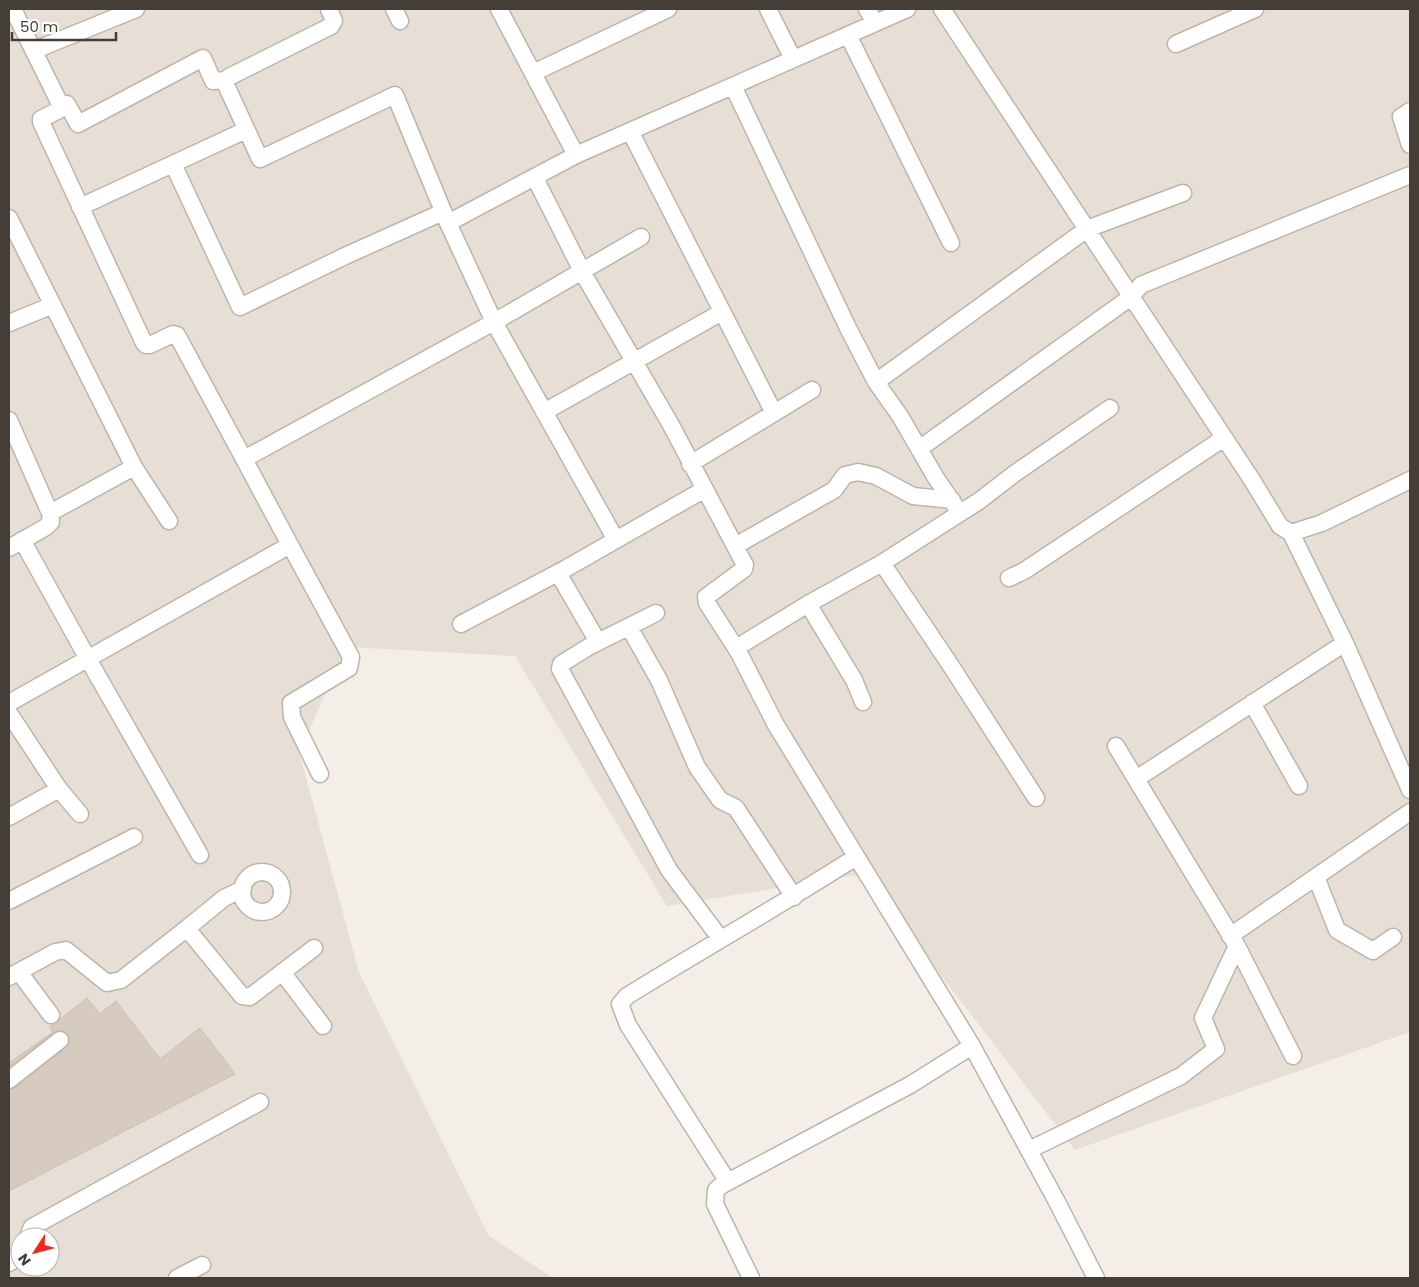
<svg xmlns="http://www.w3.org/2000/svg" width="1419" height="1287" font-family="Poppins,sans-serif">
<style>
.residential{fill:#e7dfd5;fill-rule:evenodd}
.building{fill:#d7cbbf;stroke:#cfbfb0}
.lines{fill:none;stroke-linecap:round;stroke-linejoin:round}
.minor-casing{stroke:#beb4a9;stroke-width:19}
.minor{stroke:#fff;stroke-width:16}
</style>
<rect width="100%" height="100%" fill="#f3eee7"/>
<path class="residential" d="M9,9H1410V1032L1075,1150L863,874L667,906L515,656L347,647L299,752L359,972L488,1235L553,1278H9ZM20,1237H50V1267H20Z"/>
<path class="building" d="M87,998L100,1014L116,1001L160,1059L200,1028L235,1074L9,1191V1090L15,1088L66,1048L69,1043L68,1034L63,1031L54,1032L9,1067V1063L53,1032L50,1027Z"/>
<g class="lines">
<defs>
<path id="minor" d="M13,9L61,106
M394,9L400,21
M499,9L576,155
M768,9L793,59
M867,9L875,23
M942,9L1252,480L1280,526L1291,533L1322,523L1410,480
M848,35L951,243
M1176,44L1255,9
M35,50L136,9
M533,73L668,9
M226,80V85L260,159L395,95L448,223L494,322L616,540
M733,86L848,328L876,382L900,416L936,478L960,513
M1410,111L1401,117L1410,145
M630,131L774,413
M173,164L240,307L345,256L443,212
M535,178L584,275L671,425L745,565L744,569L706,597L707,603L739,653L776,725L972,1046L1056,1200L1096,1278
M80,207L246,130
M9,218L134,467L169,521
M448,223L576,155L907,9
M9,323L53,305
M876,382L1087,229L1183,193
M544,412L722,312
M9,420L50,513L51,522L46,527L9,548
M919,449L1131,297L1141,285L1410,175
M244,459L177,335L173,334L150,345H146L144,343L41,122V119L59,110L61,106L67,104L78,124L203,58L213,81L226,80L229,77L331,26L334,21L329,9
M690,464L812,390
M50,513L134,467
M1291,533L1345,643L1410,790
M22,540L88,659L200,855
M290,545L351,657L349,668L291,703L292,717L320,774
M735,546L834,490L845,475L858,472L876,476L913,496L952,500
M882,563L979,501L1014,474L1110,408
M558,573L598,642
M1009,578L1024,571L1224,438
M808,604L854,680L863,702
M656,613L590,646L561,664L560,669L669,870L720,938
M461,624L565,569L705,489
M629,627L659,680L697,767L720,800L736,808L794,897
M736,648L808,604L882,563L951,666L1036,798
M9,703L290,545L244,459L494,322L641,237
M1252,703L1299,786
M9,713L59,789L80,814
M1136,779L1345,643
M9,817L59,789
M242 892a20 20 0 1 1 40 0a20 20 0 1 1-40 0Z
M1316,877L1337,930L1373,951L1393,937
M9,901L134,837
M186,929L224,898L243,889
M1230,936L1410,812
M1237,946L1293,1056
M19,972L51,1015
M282,972L323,1026
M9,977L55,952L66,950L107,983L121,980L186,929L193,936L242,996L250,997L314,948
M9,1080L60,1040
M1029,1150L1181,1076L1216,1049L1203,1018L1237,946L1116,746
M728,1182L628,1025L620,1004L627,996C703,949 781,905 856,857
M28,1237L32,1227L260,1102
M9,1263L20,1256
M177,1278L202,1265
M751,1278L715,1204L716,1190L722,1185L910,1085L972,1046"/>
</defs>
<use href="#minor" class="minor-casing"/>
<use href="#minor" class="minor"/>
</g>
<rect width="1419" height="1287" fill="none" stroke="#453e36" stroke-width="20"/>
<g transform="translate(35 1252) rotate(234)"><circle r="24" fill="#ffffff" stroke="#b5b2af"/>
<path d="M0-4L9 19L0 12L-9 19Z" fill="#f3251d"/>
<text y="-8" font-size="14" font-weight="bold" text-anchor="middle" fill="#453e36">N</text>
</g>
<path d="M12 32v8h104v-8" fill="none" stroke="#453e36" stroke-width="2.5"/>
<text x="20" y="32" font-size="15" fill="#453e36" stroke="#ffffff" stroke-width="4" paint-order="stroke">50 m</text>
</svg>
